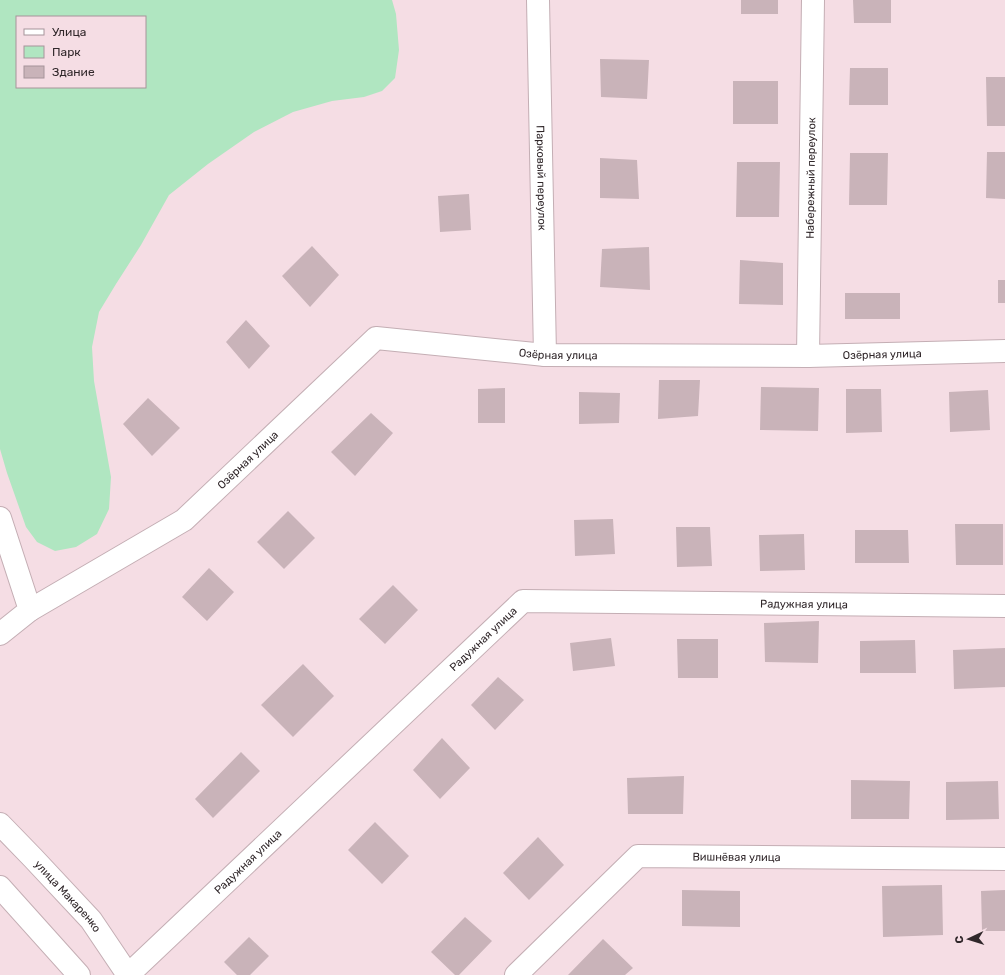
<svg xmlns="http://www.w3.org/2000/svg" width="1005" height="975" font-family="Rubik,sans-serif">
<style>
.green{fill:#b0e6c1;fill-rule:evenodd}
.building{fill:#c9b3b9}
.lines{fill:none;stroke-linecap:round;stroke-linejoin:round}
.minor-casing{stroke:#c4aeb4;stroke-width:24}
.minor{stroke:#fff;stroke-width:22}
.labels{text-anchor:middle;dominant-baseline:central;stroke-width:3.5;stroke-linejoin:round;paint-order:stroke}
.street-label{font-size:11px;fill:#30272a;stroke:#f5dde4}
</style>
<rect width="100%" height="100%" fill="#f5dde4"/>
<path class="green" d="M0,0H392L396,14L399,50L395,78L382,91L364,97L332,101L293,112L254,132L208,164L169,195L141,245L116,284L99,312L92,347L94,381L111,477L109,509L97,534L76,547L55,551L37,542L26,527L7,473L0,449ZM17,17H145V87H17Z"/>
<path class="building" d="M741,0H778V14H741Z
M853,0H891V23H854Z
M600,59L649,60L647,99L601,97Z
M850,68H888V105H849Z
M986,77H1005V126H987Z
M733,81H778V124H733Z
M987,152H1005V199L986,198Z
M850,153H888L887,205H849Z
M600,158L637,160L639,199L600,198Z
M737,162H780L779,217H736Z
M469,194L471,230L440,232L438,196Z
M312,246L339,275L310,307L282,276Z
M649,247L650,290L600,287L602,249Z
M740,260L783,263V305L739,304Z
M998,280H1005V303H998Z
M845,293H900V319H845Z
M246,320L270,346L249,369L226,342Z
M659,380H700L698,416L658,419Z
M761,387L819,388L818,431L760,430Z
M505,388V423H478V389Z
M846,389H881L882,432L846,433Z
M988,390L990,430L950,432L949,392Z
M579,392L620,393L619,423L579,424Z
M148,398L180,428L152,456L123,424Z
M371,413L393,433L355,476L331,452Z
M288,511L315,538L284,569L257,542Z
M613,519L615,554L575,556L574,520Z
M955,524H1003V565H956Z
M676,527H710L712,566L677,567Z
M855,530H908L909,563H855Z
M804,534L805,570L760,571L759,535Z
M209,568L234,592L207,621L182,597Z
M393,585L418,610L385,644L359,619Z
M819,621L818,663L765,662L764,623Z
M611,638L615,666L573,671L570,643Z
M677,639H718V678H678Z
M915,640L916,673H860V641Z
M1005,648V687L954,689L953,650Z
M303,664L334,696L293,737L261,705Z
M498,677L524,700L495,730L471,705Z
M442,738L470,768L440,799L413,770Z
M241,752L260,771L213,818L195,799Z
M684,776L683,814H628L627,778Z
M851,780L910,781L909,819H851Z
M998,781L999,819L946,820V782Z
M375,822L409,856L382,884L348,850Z
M538,837L564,865L529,900L503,873Z
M942,885L943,935L883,937L882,886Z
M682,890L740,891V927L682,926Z
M1005,890V931H982L981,891Z
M465,917L492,941L459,975H455L431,952Z
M249,937L269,956L250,975H237L224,962Z
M603,939L633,968L625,975H568Z"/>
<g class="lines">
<defs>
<g id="minor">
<path id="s1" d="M538,0L545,355"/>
<path id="s2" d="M808,356L813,0"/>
<path d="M0,518L30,610L0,634"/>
<path id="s3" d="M30,610L184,520L376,338L545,355L808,356L1005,351"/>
<path id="s4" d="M0,824L33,858L91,920L128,975"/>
<path d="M0,887L79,975"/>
<path id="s5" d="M128,975L523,601L1005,606"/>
<path id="s6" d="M516,975L638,856L1005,859"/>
</g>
</defs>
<use href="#minor" class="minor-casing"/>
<use href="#minor" class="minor"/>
</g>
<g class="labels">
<g class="street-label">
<text stroke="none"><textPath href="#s1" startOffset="178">Парковый переулок</textPath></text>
<text stroke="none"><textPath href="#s2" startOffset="178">Набережный переулок</textPath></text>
<text stroke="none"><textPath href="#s3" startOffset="626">Озёрная улица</textPath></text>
<text stroke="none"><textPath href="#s3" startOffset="950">Озёрная улица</textPath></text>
<text stroke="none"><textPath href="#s3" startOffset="266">Озёрная улица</textPath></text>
<text stroke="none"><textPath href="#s5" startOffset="825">Радужная улица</textPath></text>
<text stroke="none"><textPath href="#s5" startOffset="489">Радужная улица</textPath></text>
<text stroke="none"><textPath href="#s6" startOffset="269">Вишнёвая улица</textPath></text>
<text stroke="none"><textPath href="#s5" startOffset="165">Радужная улица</textPath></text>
<text stroke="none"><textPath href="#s4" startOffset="99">улица Макаренко</textPath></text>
</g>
</g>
<rect x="16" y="16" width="130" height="72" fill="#f5dde4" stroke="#a6949a"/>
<rect x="24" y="29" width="20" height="6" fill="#ffffff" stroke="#a6949a"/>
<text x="52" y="36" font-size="12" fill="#30272a">Улица</text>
<rect x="24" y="46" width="20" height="12" fill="#b0e6c1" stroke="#a6949a"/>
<text x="52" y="56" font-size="12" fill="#30272a">Парк</text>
<rect x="24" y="66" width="20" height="12" fill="#c9b3b9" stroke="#a6949a"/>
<text x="52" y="76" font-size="12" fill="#30272a">Здание</text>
<g transform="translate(969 939) rotate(266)" stroke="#f5dde4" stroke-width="3" paint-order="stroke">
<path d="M0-3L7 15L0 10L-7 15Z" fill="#30272a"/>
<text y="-6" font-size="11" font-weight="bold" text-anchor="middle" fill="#30272a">С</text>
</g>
</svg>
